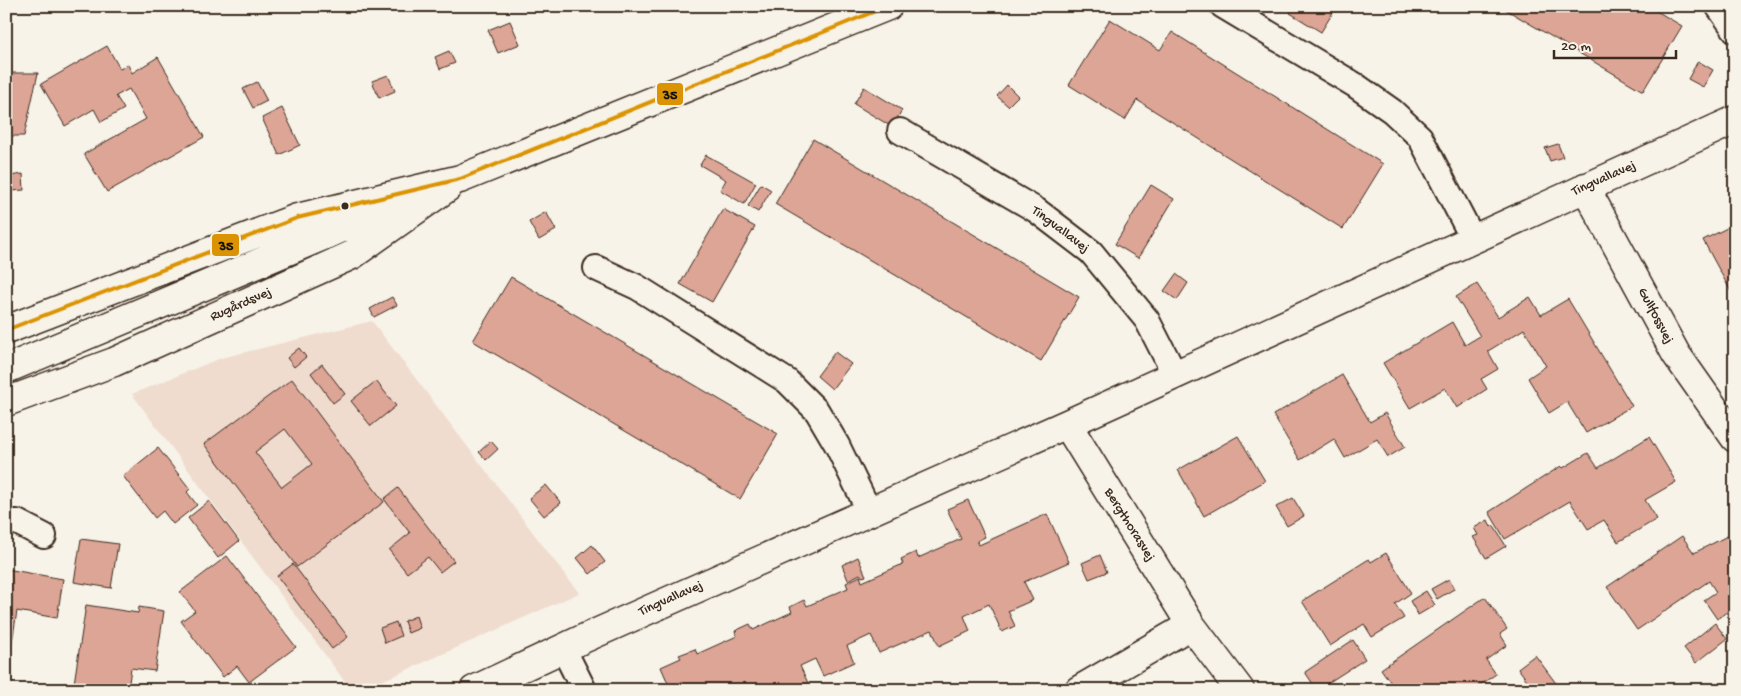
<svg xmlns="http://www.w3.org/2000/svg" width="1741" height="696" font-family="'Gochi Hand',sans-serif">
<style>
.built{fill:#efdccf}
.building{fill:#dda596;stroke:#3b2a1e;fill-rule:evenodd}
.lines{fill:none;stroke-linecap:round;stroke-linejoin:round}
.service-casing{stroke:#3b2a1e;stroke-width:28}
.minor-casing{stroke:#3b2a1e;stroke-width:31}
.secondary-casing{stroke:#3b2a1e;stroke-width:31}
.service{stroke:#f7f3e8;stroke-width:24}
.minor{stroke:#f7f3e8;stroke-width:28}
.secondary{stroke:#f7f3e8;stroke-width:28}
.bus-1-casing{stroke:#f7f3e8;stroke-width:8}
.bus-1{stroke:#db9304;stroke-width:4}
.bus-dot{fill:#3b2a1e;stroke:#f7f3e8;stroke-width:2}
.labels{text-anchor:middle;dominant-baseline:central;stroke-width:5;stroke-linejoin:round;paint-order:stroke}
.street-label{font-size:14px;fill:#3b2a1e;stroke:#f7f3e8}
.line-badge{stroke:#f7f3e8;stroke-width:2}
.pale-badge-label{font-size:14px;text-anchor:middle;font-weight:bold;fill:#111}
</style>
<rect width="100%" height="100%" fill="#f7f3e8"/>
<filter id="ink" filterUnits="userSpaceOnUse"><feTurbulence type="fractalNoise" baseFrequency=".02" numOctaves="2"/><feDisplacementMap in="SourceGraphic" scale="10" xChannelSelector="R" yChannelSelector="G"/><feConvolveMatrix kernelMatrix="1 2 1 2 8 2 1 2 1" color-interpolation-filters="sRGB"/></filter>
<g filter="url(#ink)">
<path class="built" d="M372,321L579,593L362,690H351L132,394L221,358Z"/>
<path class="building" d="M1294,6H1337L1321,32L1290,13Z
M1500,6H1648L1682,26L1643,91Z
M1110,19L1160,50L1172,32L1383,164L1343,229L1137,100L1125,120L1069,85Z
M510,21L520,44L498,53L488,30Z
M107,46L120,69L128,65L132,73L158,57L204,137L107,192L84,154L146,119L129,89L116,96L124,109L101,122L94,109L65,126L41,84Z
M449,51L455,63L440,69L435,57Z
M1698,61L1713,70L1703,87L1688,79Z
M6,73H38L24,136H6Z
M388,75L395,91L379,98L372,81Z
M257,82L267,101L253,108L243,89Z
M1007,85L1018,96L1008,106L997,96Z
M864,87L902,110L892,127L854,104Z
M282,108L300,145L279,155L262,118Z
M813,139L1079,297L1041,361L775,204Z
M1558,144L1563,157L1550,161L1545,148Z
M706,155L756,183L744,204L720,190L726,180L700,165Z
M23,174L24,190L12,191L10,176Z
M761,184L771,190L758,212L748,206Z
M1151,185L1174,199L1138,258L1115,244Z
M723,209L755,227L712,302L680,284Z
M546,212L556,230L539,240L529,222Z
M1735,224V299L1703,240Z
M1176,274L1188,283L1177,300L1164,291Z
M511,277L778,434L740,499L473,341Z
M1477,284L1498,317L1530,297L1541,315L1568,299L1632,406L1586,433L1567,402L1549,413L1528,378L1546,366L1524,329L1488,351L1498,369L1481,379L1487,389L1457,408L1445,388L1410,408L1383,363L1452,322L1465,345L1480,336L1456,297Z
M392,297L397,305L374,317L370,309Z
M299,348L306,357L294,367L287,358Z
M835,352L851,364L832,389L817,376Z
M322,364L345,394L333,403L311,373Z
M1342,375L1370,422L1385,413L1405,447L1388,457L1377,439L1345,458L1334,439L1300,460L1273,415Z
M292,379L384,502L297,567L204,444ZM285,429L312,464L282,487L255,452Z
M376,381L396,406L371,426L351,401Z
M1238,436L1265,481L1204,516L1178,470Z
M1649,437L1676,482L1645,500L1657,519L1618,542L1604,520L1588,529L1570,501L1505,539L1489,512L1561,466L1563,468L1588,453L1598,468Z
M491,441L498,449L486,460L479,452Z
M158,448L190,489L187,492L197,505L173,524L163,511L155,518L123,476Z
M546,485L561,503L544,516L529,498Z
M398,488L454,561L440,572L428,557L407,573L389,550L410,533L384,499Z
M1293,498L1304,516L1287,526L1276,507Z
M968,500L985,537L977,541L979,545L1047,514L1069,562L1024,582L1033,600L1008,611L1015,626L1002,632L989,604L964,616L970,631L939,646L932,630L879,653L871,635L847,646L854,662L823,676L815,659L800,666L808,683L793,690H762L759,684L746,690H671L661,667L681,658L679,655L695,649L697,654L737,636L735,631L750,624L753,630L792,612L790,607L804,600L807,606L848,588L846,583L860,576L862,582L903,564L901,559L916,552L918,558L961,539L947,509Z
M209,501L239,541L218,558L188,518Z
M1488,520L1491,527L1493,525L1506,546L1486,558L1473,537L1478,535L1474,528Z
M1735,532V606L1717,619L1704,600L1716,592L1709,581L1637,630L1607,587L1682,536L1694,553Z
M81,539L118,544L111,588L74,582Z
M592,545L605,562L590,574L577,558Z
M1386,553L1411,593L1395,604L1404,618L1372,637L1364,624L1330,646L1302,601L1369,559L1371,562Z
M1100,555L1107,572L1089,579L1082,563Z
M227,556L296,647L249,682L237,666L223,677L181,621L195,611L180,592Z
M858,557L866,576L862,577L860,574L848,580L842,565Z
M293,564L348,637L332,649L277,576Z
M6,569L63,579L57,618L17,611L9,661H6Z
M1449,579L1454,589L1437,599L1431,589Z
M1426,591L1435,605L1418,615L1410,601Z
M1485,597L1507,629L1500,634L1507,645L1486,660L1496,674L1473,690H1396L1381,669Z
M86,605L138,613L139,607L164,611L155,671L131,668L128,690H73Z
M416,616L420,628L408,633L404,621Z
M396,622L401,636L385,643L380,628Z
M1715,623L1727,639L1696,663L1684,648Z
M1353,640L1365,659L1317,690L1305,672Z
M1535,655L1558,686L1553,690H1534L1518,668Z"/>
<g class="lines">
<defs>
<path id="service" d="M1223,6L1355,85L1392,111L1420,137L1473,239
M1718,6L1735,30
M900,131L1036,210L1091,252L1147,320L1175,375
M596,268L637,287L787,381L817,411L837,445L869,511
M6,522H17L44,536
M563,648L584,690"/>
<path id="minor" d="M1585,187L1676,354L1735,438
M1067,424L1191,625L1240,690
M474,690L585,638L1067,424L1735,120
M1079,690L1191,625"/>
<path id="secondary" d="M6,330L297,218L460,179L888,6
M6,369L385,210
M6,402L114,362L352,255L448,187"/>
</defs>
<use href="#service" class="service-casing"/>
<use href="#minor" class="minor-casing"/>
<use href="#secondary" class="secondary-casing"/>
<use href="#service" class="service"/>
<use href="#minor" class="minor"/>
<use href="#secondary" class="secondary"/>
<defs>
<path id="bus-1" d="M6,330L297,218L460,179L888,6"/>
</defs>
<use href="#bus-1" class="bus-1-casing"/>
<use href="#bus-1" class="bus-1"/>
</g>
</g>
<circle class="bus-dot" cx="345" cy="206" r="4.5"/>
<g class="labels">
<g class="street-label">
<text transform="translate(1604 179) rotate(-24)">Tingvallavej</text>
<text transform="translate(1060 230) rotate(37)">Tingvallavej</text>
<text transform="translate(241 305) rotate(-24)">Rugårdsvej</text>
<text transform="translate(1655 316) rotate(62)">Gullfossvej</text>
<text transform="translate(1129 525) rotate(58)">Bergthorasvej</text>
<text transform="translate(671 599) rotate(-24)">Tingvallavej</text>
</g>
</g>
<g class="line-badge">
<rect x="656" y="82" width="28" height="24" rx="5" fill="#db9304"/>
<rect x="211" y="233" width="29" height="24" rx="5" fill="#db9304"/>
</g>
<g class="pale-badge-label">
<text x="670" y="99">35</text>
<text x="226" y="250">35</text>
</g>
<rect width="1741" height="696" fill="none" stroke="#f7f3e8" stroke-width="25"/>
<rect x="12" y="12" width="1716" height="671" fill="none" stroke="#3b2a1e" stroke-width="2" filter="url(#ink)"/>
<path d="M1554 50v8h122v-8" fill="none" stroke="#3b2a1e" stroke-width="2.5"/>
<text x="1561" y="50" font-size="15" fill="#3b2a1e" stroke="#f7f3e8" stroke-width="4" paint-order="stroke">20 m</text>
</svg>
